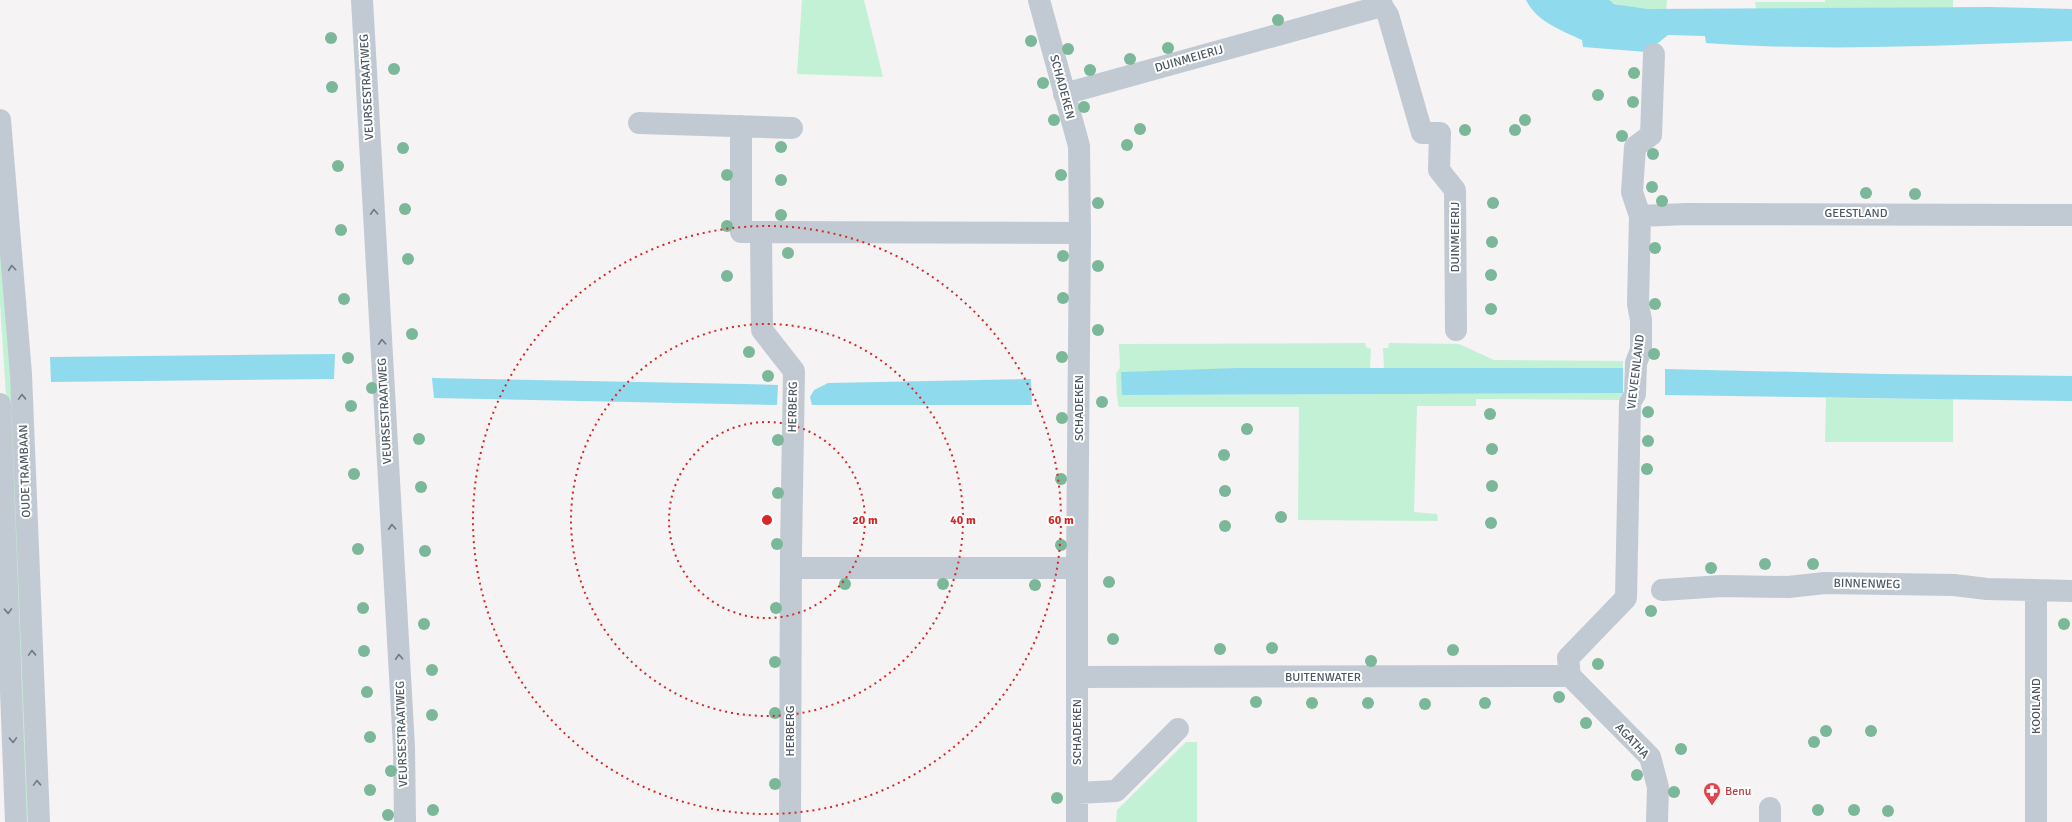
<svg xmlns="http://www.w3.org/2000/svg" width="2072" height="822" font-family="Signika,sans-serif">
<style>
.green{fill:#c3f1d5}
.water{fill:#90daee}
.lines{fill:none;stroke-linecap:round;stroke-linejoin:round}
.minor{stroke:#c1cad2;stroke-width:22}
.tree{fill:#7bb799}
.oneway{stroke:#6e7983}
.ring{fill:none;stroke:#d62828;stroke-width:2;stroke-dasharray:2 4}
.labels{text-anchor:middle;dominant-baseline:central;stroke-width:4;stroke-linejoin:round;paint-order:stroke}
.street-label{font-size:12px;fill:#4a5661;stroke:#fff}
.health-label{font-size:12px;fill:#be3a42;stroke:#fff;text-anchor:start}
.centre{fill:#d62828;stroke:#fff;stroke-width:2}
.ring-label{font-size:12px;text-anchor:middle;font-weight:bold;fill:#d62828;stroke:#fff;stroke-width:4;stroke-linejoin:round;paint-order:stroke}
</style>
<rect width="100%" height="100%" fill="#f5f3f3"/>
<path class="green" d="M802,0H864L883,77L797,74Z
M1597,0H1667L1666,14Z
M1825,0H1953V8L1756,9L1755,2H1825Z
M0,209L14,388L32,822H25L15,537L0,302Z
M1365,343L1366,347L1371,349L1370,368L1122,372V395L1623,393V400L1476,399V406H1417L1414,512L1437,514L1438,521L1298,520L1299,407H1119L1117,397L1116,374L1120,368L1119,344Z
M1389,343L1459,344L1494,360L1623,361V368H1384L1383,348H1388Z
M1826,398L1953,399V442H1825Z
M1186,742H1197V822H1116L1117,810Z"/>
<path class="water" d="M1526,0H1609L1614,4L1647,9L1989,7L2072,9V41C1950,45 1827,52 1706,43L1705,36L1668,35L1647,52L1583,47L1582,40C1561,30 1537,22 1526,0Z
M335,354L334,379L51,382L50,357Z
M1238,368H1623V393L1122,395L1121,372Z
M1665,369L1883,374L2072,376V401L1665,395Z
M432,378L745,384L778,385L777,405L434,398Z
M1031,379L1032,405H812L810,397L814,390L828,383Z"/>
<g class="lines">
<path class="minor" d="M362,0L404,747L405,822
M1039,0L1079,146L1080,233L1077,568V822
M1382,6L1388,15L1422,133H1440L1439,170L1455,190L1456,330
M1064,94L1382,6L1381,0
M0,120L21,374L39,822
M639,123L792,128
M741,126V232L1080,233
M1640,216L1687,214L2072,215
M761,232L762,330L794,371L791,550L790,822
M0,404L16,822
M791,568H1077
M1662,590L1722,586L1788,587L1825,583L1954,585L1987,589L2072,591
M2036,590V822
M1570,676L1568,658L1626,598L1630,403L1635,394L1636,363L1641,350V320L1638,304L1640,216L1632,192L1635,147L1651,135L1654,54
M1570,676L1650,757L1658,787L1657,822
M1077,677L1570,676
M1077,793L1116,791L1178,729
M1770,822V808"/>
</g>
<g class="tree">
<circle cx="1278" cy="20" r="6"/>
<circle cx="331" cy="38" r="6"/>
<circle cx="1031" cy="41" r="6"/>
<circle cx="1168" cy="48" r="6"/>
<circle cx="1068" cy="49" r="6"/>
<circle cx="1130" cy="59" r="6"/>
<circle cx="394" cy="69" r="6"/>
<circle cx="1090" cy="70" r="6"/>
<circle cx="1634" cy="73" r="6"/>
<circle cx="1043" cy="83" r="6"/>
<circle cx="332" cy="87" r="6"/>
<circle cx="1598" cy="95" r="6"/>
<circle cx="1633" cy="102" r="6"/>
<circle cx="1084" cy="107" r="6"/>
<circle cx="1054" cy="120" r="6"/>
<circle cx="1525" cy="120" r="6"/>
<circle cx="1140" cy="129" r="6"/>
<circle cx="1465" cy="130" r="6"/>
<circle cx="1515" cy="130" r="6"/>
<circle cx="1622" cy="136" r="6"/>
<circle cx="1127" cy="145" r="6"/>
<circle cx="781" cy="147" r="6"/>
<circle cx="403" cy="148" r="6"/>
<circle cx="1653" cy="154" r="6"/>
<circle cx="338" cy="166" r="6"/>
<circle cx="727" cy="175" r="6"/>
<circle cx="1061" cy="175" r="6"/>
<circle cx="781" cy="180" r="6"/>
<circle cx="1652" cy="187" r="6"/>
<circle cx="1866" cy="193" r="6"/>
<circle cx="1915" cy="194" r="6"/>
<circle cx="1662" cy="201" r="6"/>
<circle cx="1098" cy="203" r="6"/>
<circle cx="1493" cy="203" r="6"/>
<circle cx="405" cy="209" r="6"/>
<circle cx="781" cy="215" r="6"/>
<circle cx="727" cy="226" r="6"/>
<circle cx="341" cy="230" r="6"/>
<circle cx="1492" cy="242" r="6"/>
<circle cx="1655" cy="248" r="6"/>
<circle cx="788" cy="253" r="6"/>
<circle cx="1063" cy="256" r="6"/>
<circle cx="408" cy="259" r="6"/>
<circle cx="1098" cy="266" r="6"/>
<circle cx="1491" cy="275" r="6"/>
<circle cx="727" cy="276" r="6"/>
<circle cx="1063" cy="298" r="6"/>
<circle cx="344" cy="299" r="6"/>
<circle cx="1655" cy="304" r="6"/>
<circle cx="1491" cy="309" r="6"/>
<circle cx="1098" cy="330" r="6"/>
<circle cx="412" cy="334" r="6"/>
<circle cx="749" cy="352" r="6"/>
<circle cx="1654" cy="354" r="6"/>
<circle cx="1062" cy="357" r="6"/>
<circle cx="348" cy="358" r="6"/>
<circle cx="768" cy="376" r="6"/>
<circle cx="372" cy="388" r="6"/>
<circle cx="1102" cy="402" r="6"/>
<circle cx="351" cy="406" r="6"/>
<circle cx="1648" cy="412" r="6"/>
<circle cx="1490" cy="414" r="6"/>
<circle cx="1062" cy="418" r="6"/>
<circle cx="1247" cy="429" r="6"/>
<circle cx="419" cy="439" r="6"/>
<circle cx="778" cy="440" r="6"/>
<circle cx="1648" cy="441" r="6"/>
<circle cx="1492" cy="449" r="6"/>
<circle cx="1224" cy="455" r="6"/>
<circle cx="1647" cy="469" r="6"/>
<circle cx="354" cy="474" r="6"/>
<circle cx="1061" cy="479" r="6"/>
<circle cx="1492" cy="486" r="6"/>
<circle cx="421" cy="487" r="6"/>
<circle cx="1225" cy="491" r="6"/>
<circle cx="778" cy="493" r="6"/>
<circle cx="1281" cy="517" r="6"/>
<circle cx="1491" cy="523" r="6"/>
<circle cx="1225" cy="526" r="6"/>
<circle cx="777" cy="544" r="6"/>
<circle cx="1061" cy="545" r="6"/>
<circle cx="358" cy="549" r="6"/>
<circle cx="425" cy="551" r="6"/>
<circle cx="1765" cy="564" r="6"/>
<circle cx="1813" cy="564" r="6"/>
<circle cx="1711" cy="568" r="6"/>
<circle cx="1109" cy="582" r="6"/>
<circle cx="845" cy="584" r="6"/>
<circle cx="943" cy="584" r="6"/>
<circle cx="1035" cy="585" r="6"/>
<circle cx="363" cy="608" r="6"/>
<circle cx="776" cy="608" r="6"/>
<circle cx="1651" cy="611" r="6"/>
<circle cx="424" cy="624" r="6"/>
<circle cx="2064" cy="624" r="6"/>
<circle cx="1113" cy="639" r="6"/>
<circle cx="1272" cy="648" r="6"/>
<circle cx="1220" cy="649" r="6"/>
<circle cx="1453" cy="650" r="6"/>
<circle cx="364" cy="651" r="6"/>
<circle cx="1371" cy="661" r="6"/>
<circle cx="775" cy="662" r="6"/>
<circle cx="1598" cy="664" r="6"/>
<circle cx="432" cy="670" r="6"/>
<circle cx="367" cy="692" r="6"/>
<circle cx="1559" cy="697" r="6"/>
<circle cx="1256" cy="702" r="6"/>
<circle cx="1312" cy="703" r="6"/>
<circle cx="1368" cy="703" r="6"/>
<circle cx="1485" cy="703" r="6"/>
<circle cx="1425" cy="704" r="6"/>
<circle cx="775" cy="713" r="6"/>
<circle cx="432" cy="715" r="6"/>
<circle cx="1586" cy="723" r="6"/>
<circle cx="1826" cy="731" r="6"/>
<circle cx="1871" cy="731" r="6"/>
<circle cx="370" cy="737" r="6"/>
<circle cx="1814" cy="742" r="6"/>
<circle cx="1681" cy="749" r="6"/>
<circle cx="391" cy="771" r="6"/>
<circle cx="1637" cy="775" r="6"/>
<circle cx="775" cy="784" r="6"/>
<circle cx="370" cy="790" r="6"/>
<circle cx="1674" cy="792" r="6"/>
<circle cx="1057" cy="798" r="6"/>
<circle cx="433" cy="810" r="6"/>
<circle cx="1818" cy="810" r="6"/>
<circle cx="1854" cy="810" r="6"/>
<circle cx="1888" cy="811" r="6"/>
<circle cx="388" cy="815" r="6"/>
</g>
<defs><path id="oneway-chevron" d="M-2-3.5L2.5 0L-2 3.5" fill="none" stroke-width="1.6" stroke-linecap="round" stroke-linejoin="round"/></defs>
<g class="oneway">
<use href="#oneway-chevron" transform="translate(374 212) rotate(-93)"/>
<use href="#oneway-chevron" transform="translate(12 268) rotate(-95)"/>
<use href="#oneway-chevron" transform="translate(382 342) rotate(-93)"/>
<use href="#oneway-chevron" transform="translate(22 397) rotate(-92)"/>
<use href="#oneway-chevron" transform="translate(392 527) rotate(-93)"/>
<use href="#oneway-chevron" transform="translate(8 611) rotate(88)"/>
<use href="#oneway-chevron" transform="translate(32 653) rotate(-92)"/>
<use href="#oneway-chevron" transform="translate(399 657) rotate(-93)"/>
<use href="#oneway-chevron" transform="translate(13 740) rotate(88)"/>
<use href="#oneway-chevron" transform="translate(37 783) rotate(-92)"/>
</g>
<g class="ring">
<circle cx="767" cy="520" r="98"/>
<circle cx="767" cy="520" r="196"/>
<circle cx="767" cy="520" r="294"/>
</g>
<defs>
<symbol id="pharmacy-pin" viewBox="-11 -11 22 30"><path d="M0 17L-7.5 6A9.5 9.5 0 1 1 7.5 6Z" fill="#e0444e" stroke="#fff"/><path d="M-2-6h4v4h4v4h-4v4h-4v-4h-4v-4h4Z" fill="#fff"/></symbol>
</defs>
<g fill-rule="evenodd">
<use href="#pharmacy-pin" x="1702" y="781" width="20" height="27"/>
</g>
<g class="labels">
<g class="street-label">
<text transform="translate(1189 59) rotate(-16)">DUINMEIERIJ</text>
<text transform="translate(367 87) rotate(-93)">VEURSESTRAATWEG</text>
<text transform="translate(1062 87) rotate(75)">SCHADEKEN</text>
<text x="1856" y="213">GEESTLAND</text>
<text transform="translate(1455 237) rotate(-90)">DUINMEIERIJ</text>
<text transform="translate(1636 372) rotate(-83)">VIEVEENLAND</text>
<text transform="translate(793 407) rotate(-89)">HERBERG</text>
<text transform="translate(1079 408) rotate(-90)">SCHADEKEN</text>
<text transform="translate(385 411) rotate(-93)">VEURSESTRAATWEG</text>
<text transform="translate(25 471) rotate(-92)">OUDE TRAMBAAN</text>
<text transform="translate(1867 584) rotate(1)">BINNENWEG</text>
<text x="1323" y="677">BUITENWATER</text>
<text transform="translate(2036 706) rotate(-90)">KOOILAND</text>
<text transform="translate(790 731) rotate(-90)">HERBERG</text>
<text transform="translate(1077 732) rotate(-90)">SCHADEKEN</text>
<text transform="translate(402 734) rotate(-92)">VEURSESTRAATWEG</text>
<text transform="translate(1632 741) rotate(47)">AGATHA</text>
</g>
<g class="health-label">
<text x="1725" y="791">Benu</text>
</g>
</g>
<circle cx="767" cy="520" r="6" class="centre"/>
<g class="ring-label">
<text x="865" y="524">20 m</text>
<text x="963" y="524">40 m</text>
<text x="1061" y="524">60 m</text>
</g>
</svg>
